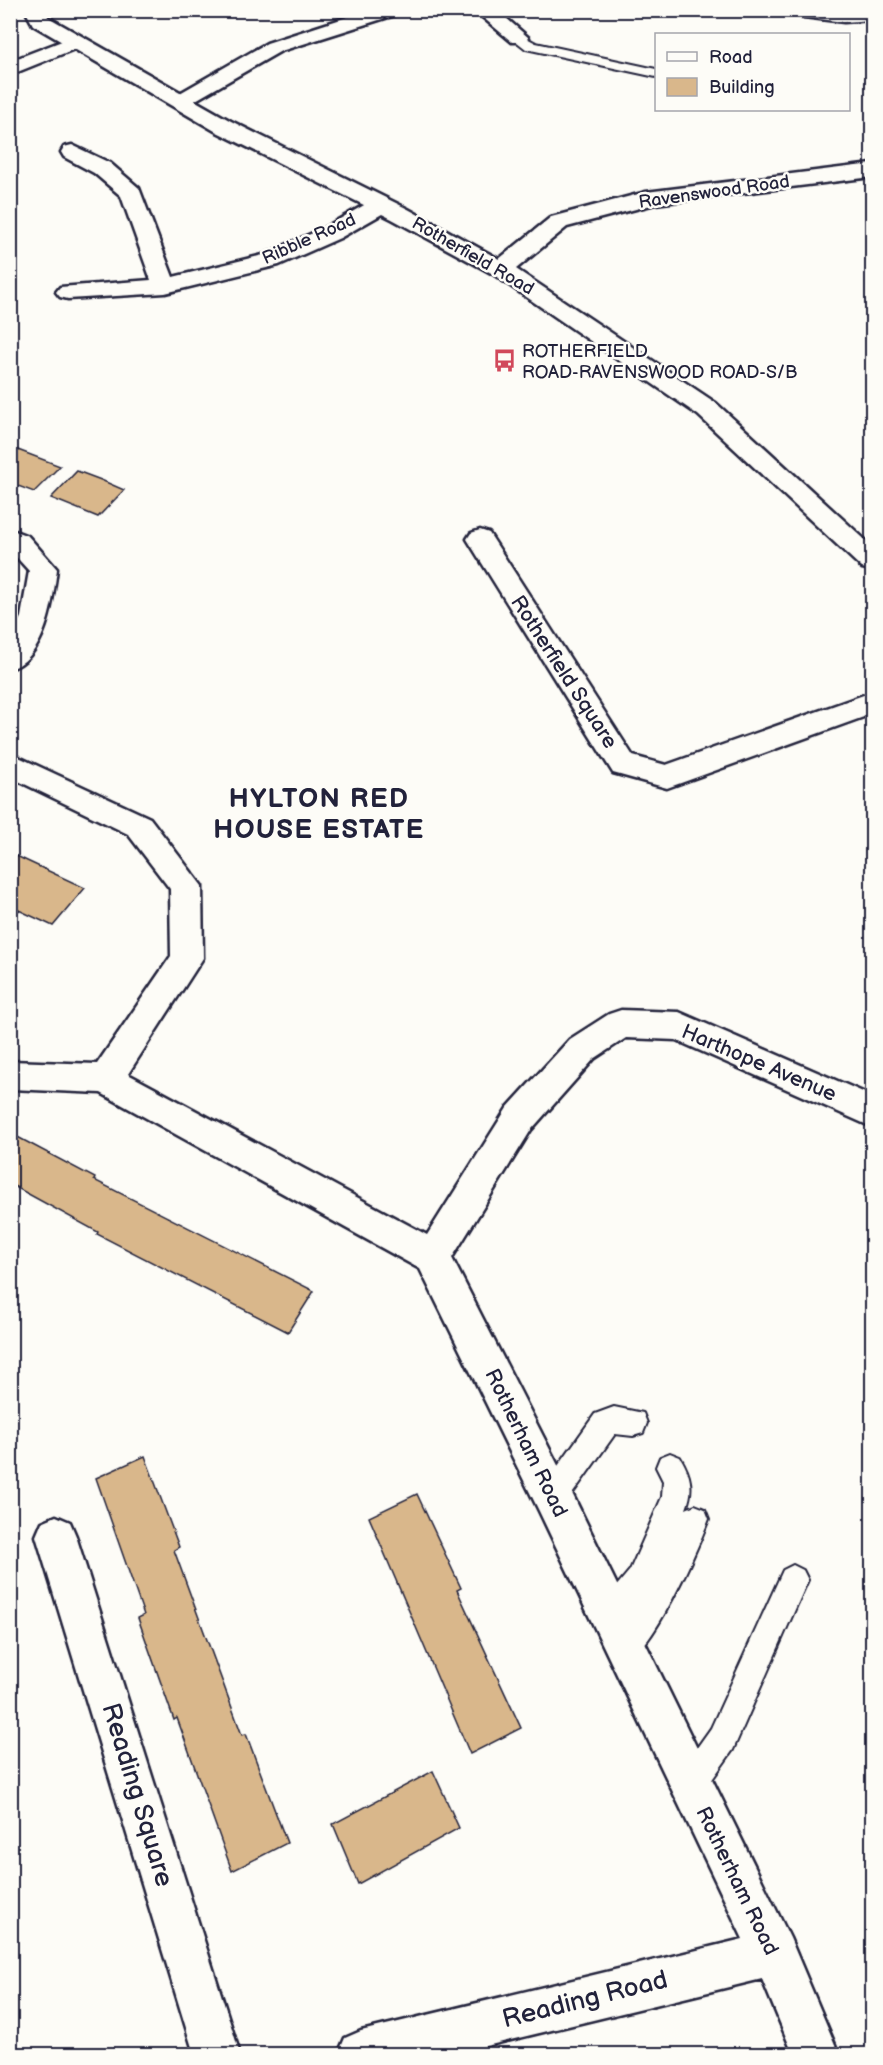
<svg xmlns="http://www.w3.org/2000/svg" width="883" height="2065" font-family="'Balsamiq Sans',sans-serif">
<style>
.building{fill:#d9b78b;stroke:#22223b;stroke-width:1.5}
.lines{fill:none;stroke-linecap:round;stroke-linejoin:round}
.lane-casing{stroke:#22223b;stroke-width:4}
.street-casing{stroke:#22223b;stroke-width:5}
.secondary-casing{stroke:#22223b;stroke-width:5}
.lane{fill:#fdfcf7;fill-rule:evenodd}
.street{fill:#fdfcf7;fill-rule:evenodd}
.secondary{fill:#fdfcf7;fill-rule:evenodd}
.labels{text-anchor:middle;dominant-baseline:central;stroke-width:5;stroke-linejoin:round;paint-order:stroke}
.far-street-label{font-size:18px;fill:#22223b;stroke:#fdfcf7}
.far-poi-label{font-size:18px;fill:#22223b;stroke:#fdfcf7;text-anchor:start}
.street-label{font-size:21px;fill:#22223b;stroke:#fdfcf7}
.near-street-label{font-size:26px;fill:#22223b;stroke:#fdfcf7}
.district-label{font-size:27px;font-weight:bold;letter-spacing:1.5px;fill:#22223b;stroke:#fdfcf7}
</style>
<rect width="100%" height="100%" fill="#fdfcf7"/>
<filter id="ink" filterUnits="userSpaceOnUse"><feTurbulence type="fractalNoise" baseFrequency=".0167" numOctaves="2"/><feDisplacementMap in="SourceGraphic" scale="12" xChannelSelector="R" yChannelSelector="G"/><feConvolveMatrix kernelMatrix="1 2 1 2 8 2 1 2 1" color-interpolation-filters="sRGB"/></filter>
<g filter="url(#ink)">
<path class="building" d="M10,447L60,466L34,492L10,483Z
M77,471L101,480L124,490L98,517L51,498Z
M10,853L85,888L53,926L10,906Z
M10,1133L95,1178L94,1180L314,1291L288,1332L97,1234L98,1232L10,1184Z
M145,1456L179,1547L174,1550L242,1735L246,1734L287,1843L232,1871L177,1718L174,1720L138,1618L144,1615L96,1478Z
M417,1494L461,1588L457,1590L521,1728L470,1754L369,1517Z
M433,1771L459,1828L358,1884L333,1824Z"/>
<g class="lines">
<defs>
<path id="lane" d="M519,34L536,43L656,69V77L526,49L512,38Z
M614,1407L643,1413L647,1423L643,1433L633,1436L615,1434L563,1507L553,1511L543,1507L539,1497L543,1487L595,1414Z
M670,1453L680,1457C691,1475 694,1489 686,1509L695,1505L705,1509L709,1519C696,1552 654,1650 624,1663L613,1659L609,1648L626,1619L619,1627L609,1632L599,1627L594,1617L599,1607L630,1570L662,1497L663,1481L656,1467L660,1457Z
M793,1565L803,1570L808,1580L733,1750L701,1795L690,1799L679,1795L675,1784L679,1773L711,1728L783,1570Z"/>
<path id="street" d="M369,10H401L398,14L281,51L187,105L180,107L173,105L169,101L173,97L267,43Z
M474,10H497L529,38L526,42H512Z
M785,10H872V20L844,22L795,16L788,14Z
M75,36L82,38L85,42L82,46L10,75V61Z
M72,145L110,163L139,188L173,277L263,255L324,228L373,200L381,198L389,200L392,205L389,210L340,238L279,265L165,293L68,299L60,297L56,292L60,287L151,280L121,196L94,173L64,157L61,152L64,147Z
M10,529L28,536L57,569C53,600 46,658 10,669V640L21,617L29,571L10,550Z
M480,530L489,533L633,756L666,765L872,692V714L667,788L613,773L467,539L471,533Z
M10,753L150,818L202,886L203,958L128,1074L427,1235L507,1108L570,1039L609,1014L621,1010L679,1012L872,1096V1127L676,1040L626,1038L594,1059L531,1130L452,1258L567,1483L790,1938L839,2054H793L762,1979L453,2054H338L345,2038L361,2031L743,1939L539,1511L420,1269L101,1093L10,1089V1061L97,1064L171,956L170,889L128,834L10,777Z
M56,1516L70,1522L76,1536L240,2054H194L36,1536L42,1522Z"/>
<path id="secondary" d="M25,10H45L48,17L231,121L408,209L499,259L551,217L646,192L872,164V177L655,204L567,227L516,269L716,403L872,546V570L862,568L698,415L493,274L392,219L215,131L33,25Z"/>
</defs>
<use href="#lane" class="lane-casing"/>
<use href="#street" class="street-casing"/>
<use href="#secondary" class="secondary-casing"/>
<use href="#lane" class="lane"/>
<use href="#street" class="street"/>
<use href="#secondary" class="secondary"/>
</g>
</g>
<defs>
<symbol id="bus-bare" viewBox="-9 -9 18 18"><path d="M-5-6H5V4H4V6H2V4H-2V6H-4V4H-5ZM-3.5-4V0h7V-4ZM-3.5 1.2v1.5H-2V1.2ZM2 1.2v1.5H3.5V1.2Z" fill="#d1495b" stroke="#fdfcf7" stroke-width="2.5" paint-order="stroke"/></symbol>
</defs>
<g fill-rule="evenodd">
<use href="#bus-bare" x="488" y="344" width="33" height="33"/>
</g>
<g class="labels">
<g class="far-street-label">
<text transform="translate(714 192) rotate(-8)">Ravenswood Road</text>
<text transform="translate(309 239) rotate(-24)">Ribble Road</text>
<text transform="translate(473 256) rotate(30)">Rotherfield Road</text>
</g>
<g class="far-poi-label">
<text x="522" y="351">ROTHERFIELD<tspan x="522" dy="21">ROAD-RAVENSWOOD ROAD-S/B</tspan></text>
</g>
<g class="street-label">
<text transform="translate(564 672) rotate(57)">Rotherfield Square</text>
<text transform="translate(759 1063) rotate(23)">Harthope Avenue</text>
<text transform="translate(526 1443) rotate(64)">Rotherham Road</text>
<text transform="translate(737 1881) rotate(64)">Rotherham Road</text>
</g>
<g class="near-street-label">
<text transform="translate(137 1795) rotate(73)">Reading Square</text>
<text transform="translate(585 2000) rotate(-14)">Reading Road</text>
</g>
<g class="district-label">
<text x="319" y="799">HYLTON RED<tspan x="319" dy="31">HOUSE ESTATE</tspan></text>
</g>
</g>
<rect width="883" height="2065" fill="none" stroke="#fdfcf7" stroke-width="36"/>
<rect x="18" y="18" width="847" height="2029" fill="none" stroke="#22223b" stroke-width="2" filter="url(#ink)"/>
<rect x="655" y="33" width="195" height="78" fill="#fdfcf7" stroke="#a5a5ac" stroke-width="1.5"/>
<rect x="667" y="52" width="30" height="9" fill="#fdfcf7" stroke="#a5a5ac" stroke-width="1.5"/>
<text x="709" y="63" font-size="18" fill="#22223b">Road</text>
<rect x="667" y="78" width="30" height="18" fill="#d9b78b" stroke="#a5a5ac" stroke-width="1.5"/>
<text x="709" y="93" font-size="18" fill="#22223b">Building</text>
</svg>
